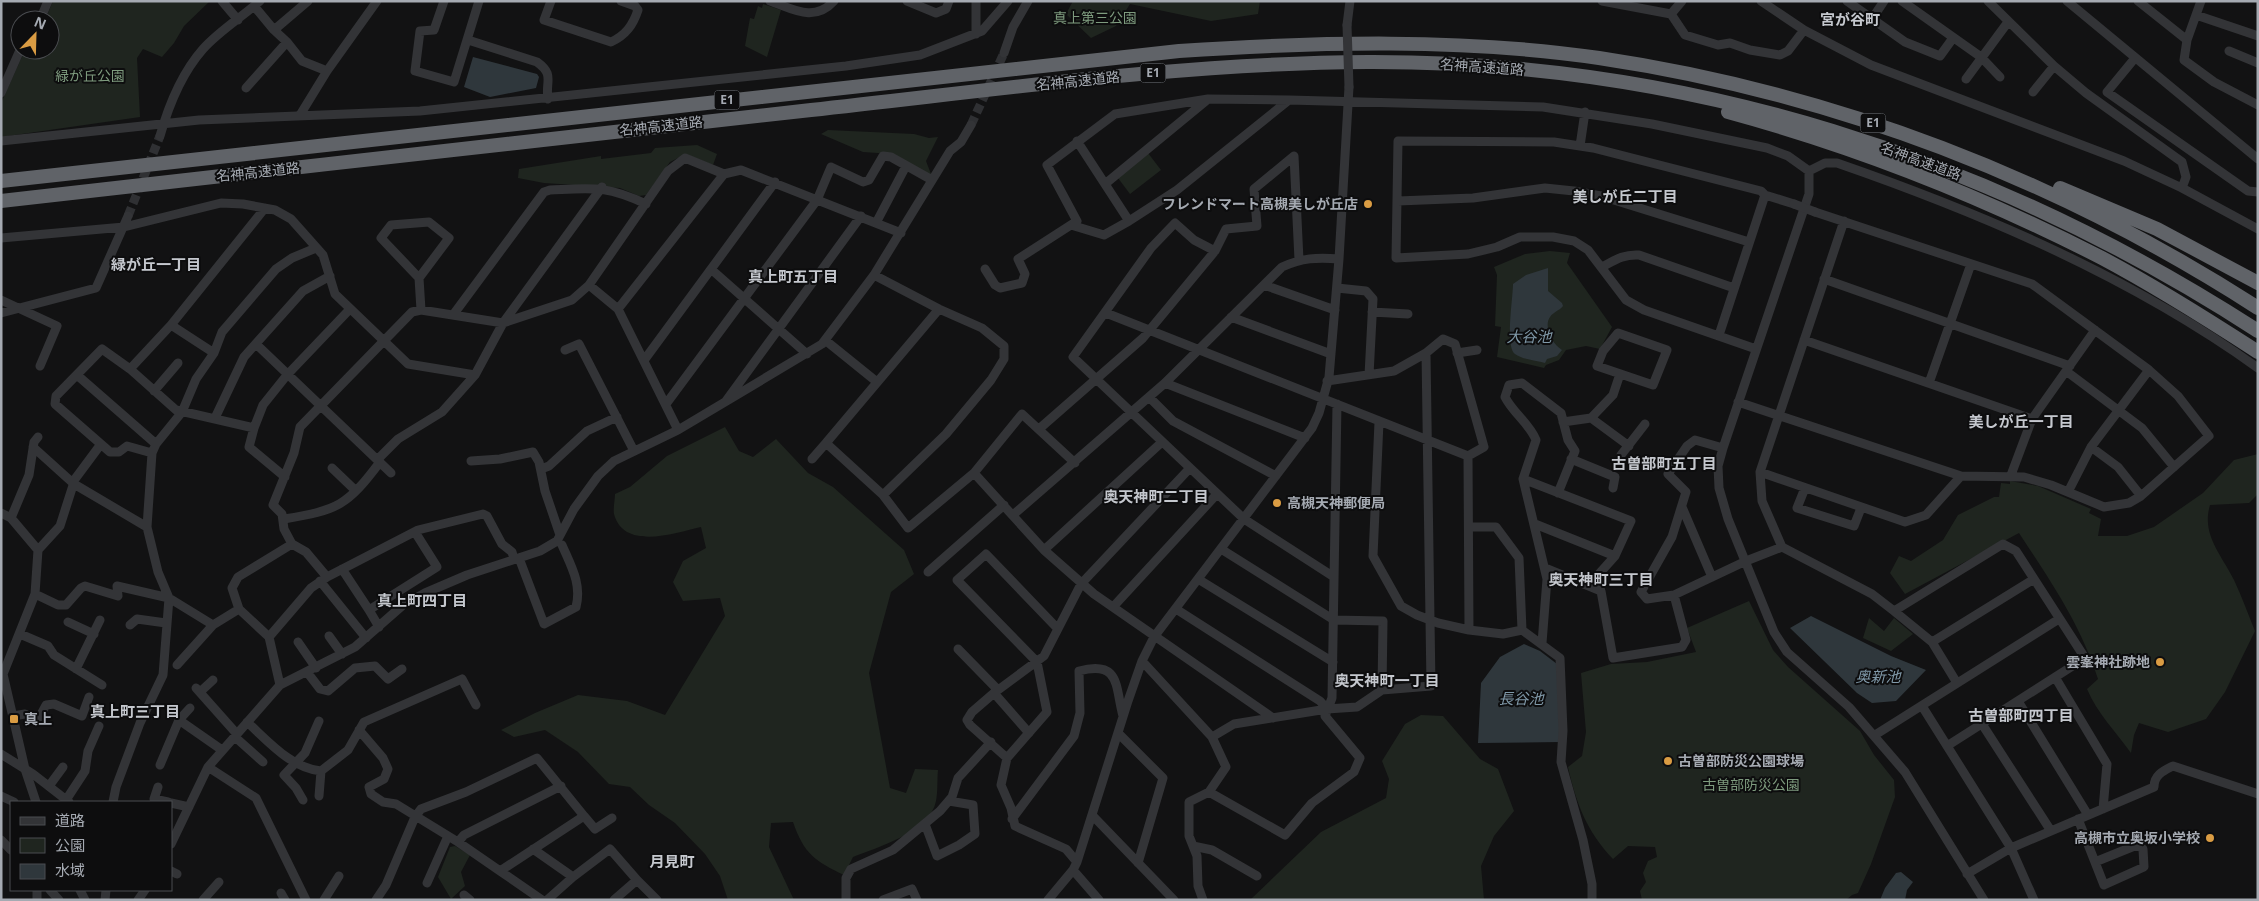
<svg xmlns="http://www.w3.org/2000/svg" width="2259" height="901" font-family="'Open Sans','Noto Sans JP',sans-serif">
	<rect width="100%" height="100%" fill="#121213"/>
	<path fill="#1f251f" d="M53,1H210L184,26L174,43L162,57L143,49L137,58L140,117L1,137V103L25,50H50V20H45Z
		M1073,1H1260L1258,14L1211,21L1130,4L1116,26L1091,38L1066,14Z
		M763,4L781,10L767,57L745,46L750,18L754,19L758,6L762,8Z
		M828,130L914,134L929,138L938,137L926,161L931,174L928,175L892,154L863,152L821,134Z
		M697,145L717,154L713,165L686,154L670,162L646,195L639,196L620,188L544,183L518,178L519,169L601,156V159L651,153L655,148Z
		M1148,153L1161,170L1130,194L1118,178Z
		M1550,251L1570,253L1567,263L1612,327L1600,349L1586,346L1566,350L1559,360L1546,365L1544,368L1497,357L1501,327L1495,326L1497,275L1494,267L1525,254Z
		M725,427L739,451L753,457L776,439L808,473L833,487L904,550L914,574L891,592L869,673L890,788L906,793L915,769L938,770C937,780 938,791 936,801C930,832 878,847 853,857L844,875C815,861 804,854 793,822L771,823L769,847L794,900H728L720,876L705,854L675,823L649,805L630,787L609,784L578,752L545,730L514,737L501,730L535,713L578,695L627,701L665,715L725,616L720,598L683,601L673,582L683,561L706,548L701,527C675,533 624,551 614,514C613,508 615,499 615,494L630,487L667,456Z
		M2258,454V494L2249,503L2210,505C2201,535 2222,555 2234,580C2242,597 2248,614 2255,631L2225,692L2206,719L2168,732L2139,723L2134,735L2131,753C2116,732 2097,713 2087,689L2098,679C2081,625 2050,580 2019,533L1905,594L1890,573L1899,556L1911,561L1943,540L1958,515L1994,497H1999L2001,483L2010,484V481L2038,486L2091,509L2089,513L2101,519L2098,536H2127L2154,527L2203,493L2234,460Z
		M1749,601L1773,650L1788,667L1860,731L1874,755L1894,780L1895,797L1871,864L1858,893L1852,895L1846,900H1642L1640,891L1646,882L1643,873L1648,861L1657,857L1655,847L1628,846L1613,859C1587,832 1576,803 1568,767L1582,756L1586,732L1581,673L1611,664L1647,662L1696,652L1687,628Z
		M1869,618L1884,631L1894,618L1913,634L1891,651L1863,638Z
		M1421,715L1443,716L1480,759L1498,769L1514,811L1494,836L1481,866L1484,900H1250L1321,832L1386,798L1389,779L1382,761L1405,724Z
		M455,846L470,855L461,872L465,886L451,899L438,877L450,847Z"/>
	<path fill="#2f373c" d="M473,57L537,74L539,77L536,88L490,97L464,87Z
		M1548,268V291L1562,303L1563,306C1559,311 1553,312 1550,317C1543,327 1553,345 1562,350L1557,356L1547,359L1545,363C1536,360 1523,360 1515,354C1505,347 1513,298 1513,284L1526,275Z
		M1811,616L1891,656L1926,670L1896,701L1872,703L1857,693L1790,628Z
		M1524,644L1540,651L1557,664L1560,742L1478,743L1481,683L1500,657Z
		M1901,872L1913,882L1907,890L1905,900H1880L1885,888L1896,873Z"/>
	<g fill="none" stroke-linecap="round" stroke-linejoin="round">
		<path stroke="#2f3033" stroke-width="9" stroke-dasharray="9 4.5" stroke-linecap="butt" d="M971,125L1004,53
			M128,216L160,136"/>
		<path stroke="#333437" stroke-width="9" d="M222,1L238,20
			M444,1L434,30L420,31L415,71L454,82L479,1
			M551,1L544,20L611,42C626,35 633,25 638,10L635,6L621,1
			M770,1C793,9 814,23 834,1
			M907,1L936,13L946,9L949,1
			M1602,1L1671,14L1685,35L1718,45L1730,43L1750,50L1780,55L1788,51L1804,30
			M1761,1L1804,30L1871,65L2124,161L2182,188L2258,229
			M1847,1L1905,42L1940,56L1953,38
			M1902,1L1981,57L2000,77
			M1988,1L2054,66L2086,93L2182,162L2186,177L2182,188
			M2067,1L2258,159
			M2138,1L2187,40
			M2201,1L2187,40L2184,60L2214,82L2258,105
			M254,6L274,30L308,1
			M1671,14L1682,1
			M2196,15L2258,36
			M1872,19L1884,1
			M40,20L48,1
			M1347,25L1350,1
			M274,30L287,42L302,61L327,71L300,115
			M976,34V1
			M468,40L537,62C555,75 545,81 548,99
			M2229,51L2258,63
			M1004,53L1013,27L1028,1
			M2135,58L2107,92L2248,191L2258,192
			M327,71L377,1
			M1966,79L2008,22
			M246,88L287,42
			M2033,92L2054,66
			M1,93L20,50
			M1289,100L1543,107L1652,124L1767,148L1788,156L1809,171V194L1723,448L1718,466L1719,488L1728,519L1774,632L1787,652L1849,707L1905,772L1984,900
			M160,136C169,104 181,74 203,49C219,31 242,17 260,1
			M1,141L199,120L420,111L846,66L920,55L982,31L1008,1
			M1580,146L1585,112
			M1809,171L1825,163H1837C1984,214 2131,277 2258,368
			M1105,184L1207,100
			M1398,201L1473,198L1545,188L1574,191L1601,196L1749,242
			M876,223L906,166
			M1071,225L1104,235L1129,221
			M1,238L124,227L221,203L243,204L275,210L291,219L323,255L335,294L408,364L475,375
			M1215,251L1194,240L1175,223L1151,248L1073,357L1244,519L1334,577
			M1602,267C1615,260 1624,254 1639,255L1734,288
			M985,269L995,285L1000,288L1022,283L1025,274L1018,259L1077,221L1047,165L1115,114L1208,99L1289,100L1177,190L1129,221L1077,141
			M712,270L807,354
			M874,275L939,309L982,328L1004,346V359L991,380L946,434L883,495
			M419,278L381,238L391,225L429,222L449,238L419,278L421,310
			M1824,279L2070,366
			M589,285L618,309L678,430
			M1264,285L1335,310
			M1337,288L1366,291L1373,299L1369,375
			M1,300L57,326L40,366
			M618,309L724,174
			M939,309L826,443L883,495L908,528L974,473L1022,414L1075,463
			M1372,312L1408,314
			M1,313L96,288L128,216
			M1106,313L1468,456
			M453,315L544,192L550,190C592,188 606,185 646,204
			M1231,317L1331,354
			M171,325L214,353
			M1618,333L1667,350L1653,385L1597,366L1603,351Z
			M1719,335L1765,195
			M825,340L877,382
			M1804,340L2032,419
			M256,344L391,473
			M1756,349L1644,310L1626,300L1588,250L1574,241L1553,237H1520L1497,247L1468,254L1396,258L1398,141L1554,142L1593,148L1761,191L1765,195L1794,204
			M565,350L579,344L634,451
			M1457,353L1477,350
			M645,359L775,182
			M130,369L171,325L265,208
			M2066,371L2142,428L2174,467
			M77,375L156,444
			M1327,381L1394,371L1426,353L1443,339L1455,344L1484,447L1468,456
			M1165,383L1305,438
			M1929,383L1971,264
			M154,391L178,363
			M1149,397L1173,421L1276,476
			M726,401L861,216
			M1738,402L1961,476L2024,477L2051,485L2104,507L2129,503L2141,496L2209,436L2178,396L2149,370L2032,284L1815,212
			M666,404L817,200L831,167L863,182L869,180L883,156L891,157L932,180
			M215,418L244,357L303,291L330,276
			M1591,418L1629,446
			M1379,422L1373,556L1401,606L1417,615L1438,623L1469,630L1503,634L1522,630L1560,658L1563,731L1561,762L1583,840L1592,884V900
			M1563,422L1591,418L1613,395L1620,374
			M254,428L249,447L285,477
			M1039,429L1143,338L1215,251L1226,229L1257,226L1254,189L1294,156L1299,260
			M33,447L74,484L147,527
			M2091,447L2118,467L2141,496
			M1723,448L1695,440L1687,446L1668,474L1686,492L1672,537L1641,592L1647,599L1674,595L1746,561L1782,547L1762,501L1760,472L1844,221
			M152,453L127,446L119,452H110L55,404L56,396L102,349L130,369L176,410L254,428L263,405L287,375L350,309
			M1621,455L1645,424
			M1468,456L1469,630
			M378,459L398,439L442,412L475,375L503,323L602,187
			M812,459L826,443
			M1571,459L1615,477L1613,488
			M471,461L500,459L533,452L539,462L545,491L560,535
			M332,468L356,491
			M541,469L549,466L587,431L617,417
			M1760,472L1905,522L1926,515L1961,476
			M974,473L1044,550L1094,594L1273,718
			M2011,475L2032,419L2095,330
			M1523,479L1631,521L1615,556L1589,585
			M1805,488L1797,508L1854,526L1861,508
			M2068,492L2091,447L2149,370
			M1682,507L1712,577
			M1,513L11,518L38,550L35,594L1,679
			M1013,515L1165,383L1282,267C1302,258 1317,257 1339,259
			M11,518L29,475L34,442L38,437
			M284,519C338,510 347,506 380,462
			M1535,524L1615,556
			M1469,527H1496L1519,558L1522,630
			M1782,547L1872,594L1894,611L1932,642L1957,683
			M1221,549L1334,620L1383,621L1382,690
			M38,550L60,526L75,479L101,444
			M1044,550L1162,442
			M519,558L544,624L576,607C582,584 571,566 562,545
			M1545,568L1601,591L1613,658L1682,647L1686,640L1674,595
			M342,569L369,610L437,567L415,532
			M928,572L1004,505
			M327,577L306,552L292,544L284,529L282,514L273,505L294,453L300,427L412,312L421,310L503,323L572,300L589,285L668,171L685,158L724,174L741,170L901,233
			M1198,579L1333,662
			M320,581L366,638
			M35,594L58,605H66L81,588L85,586L118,596L117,586L169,598L213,625
			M1113,607L1217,494
			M1176,609L1320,701L1327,709
			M369,610L379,627
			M1894,611L2003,544L2016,551L2085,658L1947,746
			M68,622L94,634
			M130,625L137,619L166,623
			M20,634L48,646L54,655L102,685
			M329,636L342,654
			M269,637L239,609L232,588L238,577L292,544
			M298,642L316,668
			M1932,642L2034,579
			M1542,643L1547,579L1523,479L1536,440C1529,423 1513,413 1505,397L1509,385L1522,383L1561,413L1568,440L1575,451L1558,493
			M958,649L998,690
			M1142,661L1212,737L1226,767L1209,792L1189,802V836L1197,856L1198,886L1203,900
			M177,665L213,625L239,609
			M76,669L100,620
			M307,672L320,689L328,691L355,668L375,666L388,679L402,669
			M3,674L25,769L36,802
			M2055,677L2107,764L2103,809
			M280,685L269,637L311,588L327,577L418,530L483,514L487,516L502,544L512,552L514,559
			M196,688L236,733
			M200,692L213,680
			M994,693L1029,733
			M2018,701L2088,815
			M1922,706L2011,848L2034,900
			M13,716L25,714L38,720L46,705L54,704L82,716L89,697
			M179,720L222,750
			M247,722C269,742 291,768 321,771L348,750L364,722L462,679L476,705
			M1982,724L2051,831
			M359,730L383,758L388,769L384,779L369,787L371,794L383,802L396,804L458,842L464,835L561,786
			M1118,733L1163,778L1138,863
			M1875,735L2059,619
			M235,737L263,762
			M1212,737L1234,724L1327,709L1357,707L1382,690L1431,686L1426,353
			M1,754L33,774L69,802
			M1007,758L1047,712L1037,662L957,580L986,554L1058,629
			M160,765L179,720L190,708
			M208,767L256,798L306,900
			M49,786L63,767
			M158,787L154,799L168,802
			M1209,792L1285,835L1312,803L1354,772L1360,758L1325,716L1332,698L1337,404
			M1,796L14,802
			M319,796L321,771
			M66,800L85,771L88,751L99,726
			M303,800L296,788L284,775L305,753L319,721
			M113,802L116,787L140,723L163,675L169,598L158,572L147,527L152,453L156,444L182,412L196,379L214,353L222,332L276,269L292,258L316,248
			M171,803L189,807
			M1092,815L1174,900
			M584,816L595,829L612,818
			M1012,819L1074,736L1080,713L1079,671C1121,660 1115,687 1123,716
			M2078,819L2104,885L2144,867L2143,849L2137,845L2095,862
			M925,824L937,856L959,845L975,834L973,805L949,801
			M1,840L11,850
			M171,844L208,767L280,685L355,647L403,605L425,593L467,575L540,551L557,541L574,509L598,476L614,461L678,430L822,344L874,275L950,151L961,142L971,125
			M1193,846L1212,850L1257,876
			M533,849L573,877L610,849L637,880L614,900
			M1077,862L1066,849L1015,826L1011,808L1001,785L1007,758L970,725L967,720L972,712L994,693L1044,656L1081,584L1190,468
			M1073,870L1099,900
			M171,871L177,874
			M500,871L542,900
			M1967,874L2011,848L2154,787C2154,775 2163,771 2173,766L2258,794
			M637,880L657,900
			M427,883L448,836
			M50,890L59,900
			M80,890L85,900
			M281,893L285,900
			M464,895L470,900
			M37,900V890
			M105,900L106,890
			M138,900L145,890
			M203,900L219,882
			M324,900L339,876
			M376,900L386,885L415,817L421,809L466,792L537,758L584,816L500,871L458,842
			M547,900L573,877
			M846,900V878L851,869L893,850L940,811L952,797L958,778L991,742
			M883,900L912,889L917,900
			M1048,900L1073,870L1077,862L1128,701L1142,661L1154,637L1312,428L1319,413L1329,377L1339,259L1349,87"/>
		<path stroke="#606368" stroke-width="14" d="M1728,112C1857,147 1983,197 2102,258C2155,286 2207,319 2258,352
			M1,181L1179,51C1317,42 1462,38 1599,58C1834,93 2058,179 2258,308
			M2060,188L2157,229L2258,283
			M1,201C271,171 541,139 811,110C996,90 1181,63 1368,62C1689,61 1989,157 2258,331"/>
		<path stroke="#333437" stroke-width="9" d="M1347,25L1349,87
			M1794,204L1815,212"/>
	</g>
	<g fill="#da9c43" stroke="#0d0d0e" stroke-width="2">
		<circle cx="1368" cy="204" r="5"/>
		<circle cx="1277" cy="503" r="5"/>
		<circle cx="2160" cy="662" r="5"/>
		<rect x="9" y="714" width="10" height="10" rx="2.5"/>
		<circle cx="1668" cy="761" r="5"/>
		<circle cx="2210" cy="838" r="5"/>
	</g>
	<g text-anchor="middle" stroke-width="4" stroke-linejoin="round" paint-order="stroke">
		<g fill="#0d0d0e" stroke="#777b81" stroke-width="1">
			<rect x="1140.5" y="63.5" width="25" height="19" rx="4"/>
			<rect x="714.5" y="90.5" width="25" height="19" rx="4"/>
			<rect x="1860.5" y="113.5" width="25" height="19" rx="4"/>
		</g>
		<g font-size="12" font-weight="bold" fill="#a5aab2">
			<text x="1153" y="77">E1</text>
			<text x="727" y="104">E1</text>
			<text x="1873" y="127">E1</text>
		</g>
		<g font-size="14" fill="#7e9b7e" stroke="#0d0d0e">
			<text x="1095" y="23">真上第三公園</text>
			<text x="90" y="81">緑が丘公園</text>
			<text x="1751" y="790">古曽部防災公園</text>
		</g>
		<g font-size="14" fill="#a5aab2" stroke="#0d0d0e">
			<text transform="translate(1482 67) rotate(4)" y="5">名神高速道路</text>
			<text transform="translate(1078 81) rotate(-6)" y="5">名神高速道路</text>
			<text transform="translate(661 126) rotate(-6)" y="5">名神高速道路</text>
			<text transform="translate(1921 161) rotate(20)" y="5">名神高速道路</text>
			<text transform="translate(258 172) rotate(-6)" y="5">名神高速道路</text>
		</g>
		<g font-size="14" font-weight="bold" fill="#a5aab2" stroke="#0d0d0e" text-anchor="end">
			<text x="1358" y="209">フレンドマート高槻美しが丘店</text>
			<text x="1287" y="508" text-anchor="start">高槻天神郵便局</text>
			<text x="2150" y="667">雲峯神社跡地</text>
			<text x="24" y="724" text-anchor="start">真上</text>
			<text x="1678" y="766" text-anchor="start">古曽部防災公園球場</text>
			<text x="2200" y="843">高槻市立奥坂小学校</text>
		</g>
		<g font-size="15" font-weight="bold" fill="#c5c8ce" stroke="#0d0d0e">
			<text x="1850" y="25">宮が谷町</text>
			<text x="1625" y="202">美しが丘二丁目</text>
			<text x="156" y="270">緑が丘一丁目</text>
			<text x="793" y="282">真上町五丁目</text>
			<text x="2021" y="427">美しが丘一丁目</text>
			<text x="1664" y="469">古曽部町五丁目</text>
			<text x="1156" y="502">奥天神町二丁目</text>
			<text x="1601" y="585">奥天神町三丁目</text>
			<text x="422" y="606">真上町四丁目</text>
			<text x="1387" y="686">奥天神町一丁目</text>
			<text x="135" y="717">真上町三丁目</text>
			<text x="2021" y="721">古曽部町四丁目</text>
			<text x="672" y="867">月見町</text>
		</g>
		<g font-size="15" font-style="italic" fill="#8099a9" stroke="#0d0d0e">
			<text x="1529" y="342">大谷池</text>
			<text x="1878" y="682">奥新池</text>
			<text x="1521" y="704">長谷池</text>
		</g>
	</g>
	<rect width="2259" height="901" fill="none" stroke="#a5aab2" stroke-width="5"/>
	<rect x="10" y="801" width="162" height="90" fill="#0d0d0e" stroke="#4a4c50"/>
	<rect x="20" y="817" width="25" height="8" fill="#333437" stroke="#4a4c50"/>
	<text x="55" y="826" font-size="15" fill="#a5aab2">道路</text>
	<rect x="20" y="838" width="25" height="15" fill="#1f251f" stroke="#4a4c50"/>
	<text x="55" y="851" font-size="15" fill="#a5aab2">公園</text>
	<rect x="20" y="864" width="25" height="15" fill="#2f373c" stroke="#4a4c50"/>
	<text x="55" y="876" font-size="15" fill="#a5aab2">水域</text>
	<g transform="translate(35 35) rotate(23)"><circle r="24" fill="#0d0d0e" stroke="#4a4c50"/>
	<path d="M0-4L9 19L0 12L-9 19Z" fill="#da9c43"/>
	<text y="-8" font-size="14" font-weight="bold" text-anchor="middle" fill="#a5aab2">N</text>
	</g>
</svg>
